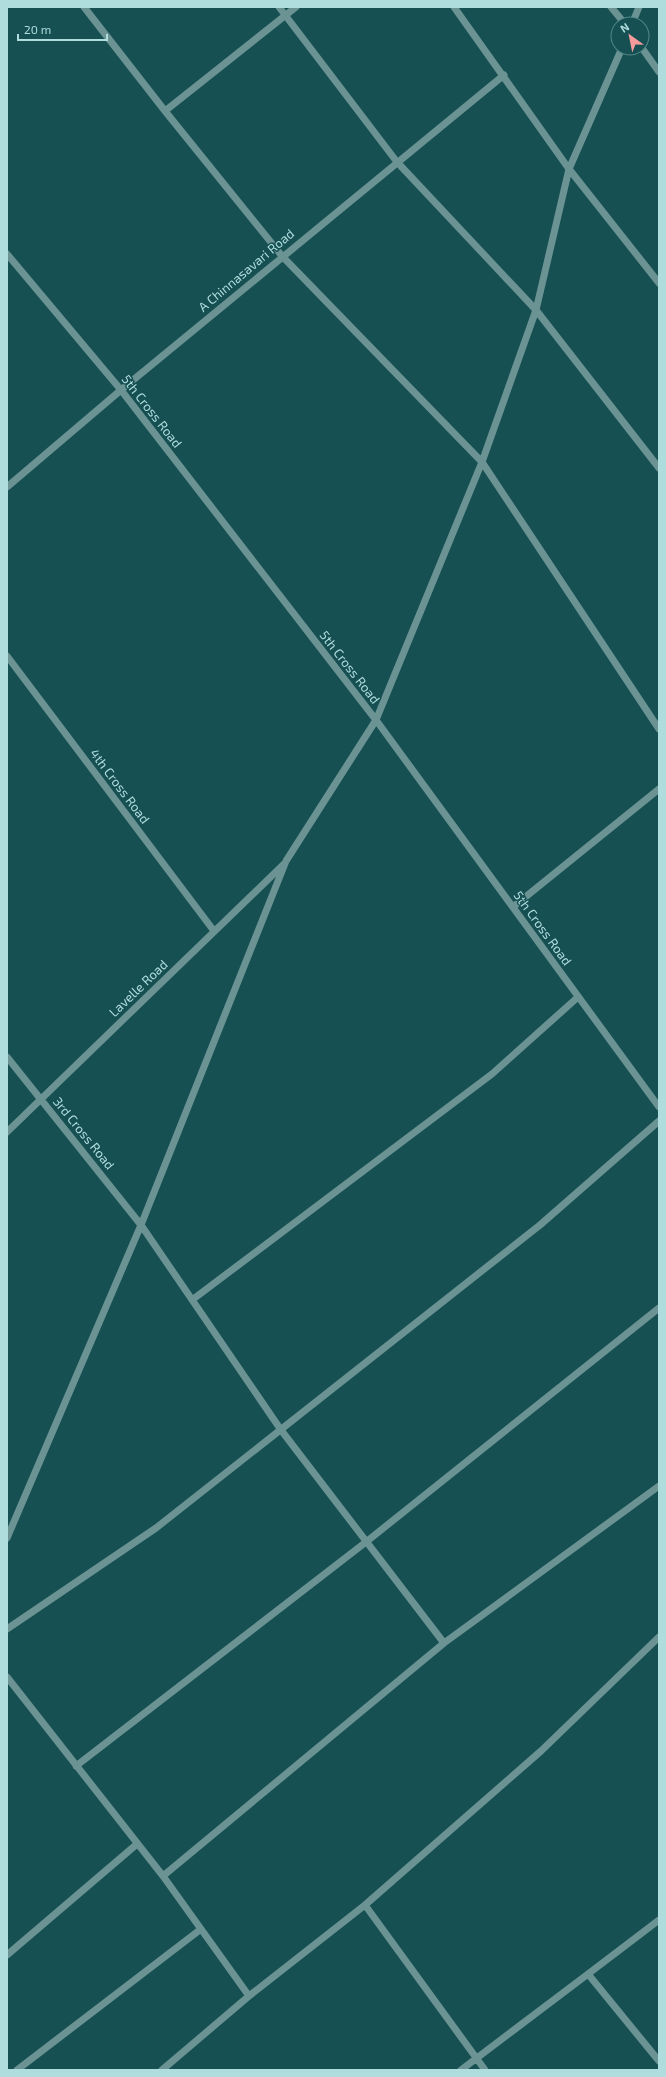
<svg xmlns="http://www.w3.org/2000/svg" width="666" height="2077" font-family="'Exo 2',sans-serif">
	<rect width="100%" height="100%" fill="#175052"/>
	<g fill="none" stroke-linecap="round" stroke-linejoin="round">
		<path stroke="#6c9394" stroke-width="7" d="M84,7L165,111L282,256L482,462L659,729
			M279,7L397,162L536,310L659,468
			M454,7L569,169L659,283
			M611,7L625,24
			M632,24L639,7
			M642,48L659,72
			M165,111L296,7
			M7,254L121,390L376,720L659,1107
			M7,487L121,390L504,75
			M7,656L214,931
			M513,907L659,789
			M7,1057L141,1225L281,1430L444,1643L659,1486
			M7,1132L284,864
			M192,1300L492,1074L578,997
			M7,1538L141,1225L286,861L376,720L482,462L536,310L569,169L622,48
			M7,1629L156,1528L540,1225L659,1121
			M7,1677L163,1876L249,1996
			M76,1766L366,1542L659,1308
			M163,1876L444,1643
			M365,1905L485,2070
			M7,1955L137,1844
			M588,1974L659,1920
			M17,2070L201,1929
			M162,2070L249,1996L365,1905L541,1751L659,1637
			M461,2070L588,1974L659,2061"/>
	</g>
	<g text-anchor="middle" stroke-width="3" stroke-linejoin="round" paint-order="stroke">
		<g font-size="13" fill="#afddde" stroke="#175052">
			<text transform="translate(246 270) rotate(-40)" y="5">A Chinnasavari Road</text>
			<text transform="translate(152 411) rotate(52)" y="5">5th Cross Road</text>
			<text transform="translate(350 667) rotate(52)" y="5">5th Cross Road</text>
			<text transform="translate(120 786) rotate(53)" y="5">4th Cross Road</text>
			<text transform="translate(543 928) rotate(54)" y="5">5th Cross Road</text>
			<text transform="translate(138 988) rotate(-44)" y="5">Lavelle Road</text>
			<text transform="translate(84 1133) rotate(51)" y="5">3rd Cross Road</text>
		</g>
	</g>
	<rect width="666" height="2077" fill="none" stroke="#afddde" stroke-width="16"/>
	<g transform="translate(630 36) rotate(327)"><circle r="19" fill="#175052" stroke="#54888a"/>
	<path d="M0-3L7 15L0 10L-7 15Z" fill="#f59b9c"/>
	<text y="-6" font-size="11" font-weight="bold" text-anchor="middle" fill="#afddde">N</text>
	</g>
	<path d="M18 34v6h89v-6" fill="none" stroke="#afddde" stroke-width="2"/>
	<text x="24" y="34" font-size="12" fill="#afddde" stroke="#175052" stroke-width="3" paint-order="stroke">20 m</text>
</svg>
